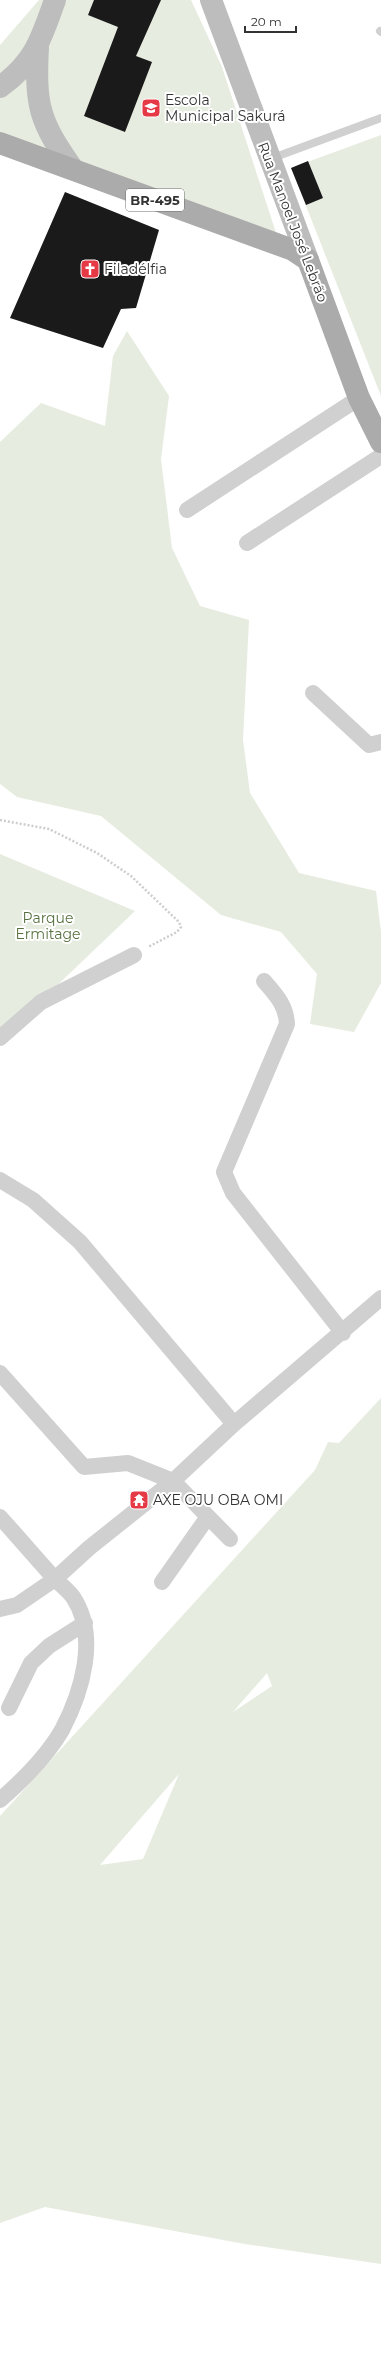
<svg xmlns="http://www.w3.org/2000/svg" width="381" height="2372" font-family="Montserrat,sans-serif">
	<rect width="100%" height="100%" fill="#fff"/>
	<path fill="#e6ecdf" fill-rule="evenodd" d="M39,0H191L222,67L280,245L0,153V45Z
		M381,135V396L291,168Z
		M127,331L169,396L161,459L172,548L200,606L249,620L243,740L250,793L299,873L376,891L381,932V983L354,1032L310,1024L317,974L281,932L221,915L101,816L17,797L0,784V442L41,403L105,426L113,356Z
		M0,854L135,911L0,1040Z
		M381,1398V2264L245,2244L45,2207L0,2223V1816L315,1470L328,1442L339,1443ZM267,1673L272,1686L233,1712ZM179,1774L143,1859L100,1865Z"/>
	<path fill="#1a1a1a" d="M94,0H161L136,56L152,62L125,132L84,116L118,27L88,15Z
		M308,161L323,198L306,205L291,168Z
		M65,192L159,230L136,308L121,309L103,348L10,318Z"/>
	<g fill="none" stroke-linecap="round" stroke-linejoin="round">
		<path stroke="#cdcdcd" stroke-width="2.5" stroke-dasharray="2 2" stroke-linecap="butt" d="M0,820L49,829L97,853L131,876L179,922L181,927L177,932L148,947"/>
		<path stroke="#d0d0d0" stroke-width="8" d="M380,31L381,32
			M270,159L381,118"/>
		<path stroke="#d0d0d0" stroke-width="16" d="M187,510L359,398
			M247,543L381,456
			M313,693L369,745L381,742
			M264,981C276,995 286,1005 287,1024L224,1172L233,1193L343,1333
			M0,1038L41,1002L134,955
			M0,1180L33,1200L80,1242L234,1424
			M0,1373L84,1467L128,1463L173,1481L230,1539
			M0,1517C18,1537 36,1558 54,1578C61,1585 68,1590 73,1597C99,1636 82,1692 62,1730C47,1756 23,1780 0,1800
			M162,1582L207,1518
			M0,1609L17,1605L55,1579L89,1548L173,1481L234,1424L381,1298
			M9,1708L31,1663L49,1646L85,1623"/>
		<path stroke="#bdbdbd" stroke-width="22" d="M211,0L308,260
			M38,47C35,106 39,121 73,169
			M0,87C35,62 41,39 55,0"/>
		<path stroke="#ababab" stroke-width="22" d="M0,143L293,250L308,260L359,398L381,442"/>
	</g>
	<defs>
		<g id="school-square" transform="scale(1)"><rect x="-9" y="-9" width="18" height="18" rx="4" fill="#e63946" stroke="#fff"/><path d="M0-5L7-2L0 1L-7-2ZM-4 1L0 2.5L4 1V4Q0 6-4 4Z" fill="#fff"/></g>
		<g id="church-square" transform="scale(1)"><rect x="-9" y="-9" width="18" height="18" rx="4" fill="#e63946" stroke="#fff"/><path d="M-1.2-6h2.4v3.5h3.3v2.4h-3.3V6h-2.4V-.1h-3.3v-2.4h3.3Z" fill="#fff"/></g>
		<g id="temple-square" transform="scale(1)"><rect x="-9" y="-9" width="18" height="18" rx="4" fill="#e63946" stroke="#fff"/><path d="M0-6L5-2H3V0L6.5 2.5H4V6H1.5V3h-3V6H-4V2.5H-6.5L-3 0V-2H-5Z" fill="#fff"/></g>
	</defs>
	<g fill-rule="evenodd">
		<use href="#school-square" x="151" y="108"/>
		<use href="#church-square" x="90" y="269"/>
		<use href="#temple-square" x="139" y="1500"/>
	</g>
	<g text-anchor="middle" stroke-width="4" stroke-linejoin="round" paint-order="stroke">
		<rect fill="#fff" stroke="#707070" stroke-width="1" x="126" y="189" width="58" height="22" rx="3"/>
		<g font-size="13" font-weight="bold" fill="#333">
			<text x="155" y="205">BR-495</text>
		</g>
		<g font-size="14" fill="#333" stroke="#fff" text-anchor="start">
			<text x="165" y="105">Escola<tspan x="165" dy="16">Municipal Sakurá</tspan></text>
			<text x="104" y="274">Filadélfia</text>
			<text x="153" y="1505">AXE OJU OBA OMI</text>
		</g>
		<g font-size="14" fill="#333" stroke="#fff">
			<text transform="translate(293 222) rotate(69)" y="5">Rua Manoel José Lebrão</text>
		</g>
		<g font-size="14" fill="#56703f" stroke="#fff">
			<text x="48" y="923">Parque<tspan x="48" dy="16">Ermitage</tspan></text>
		</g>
	</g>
	<path d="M245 26v6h51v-6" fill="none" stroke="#333333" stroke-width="2"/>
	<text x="251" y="26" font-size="12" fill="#333333" stroke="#ffffff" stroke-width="3" paint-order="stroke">20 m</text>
</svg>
